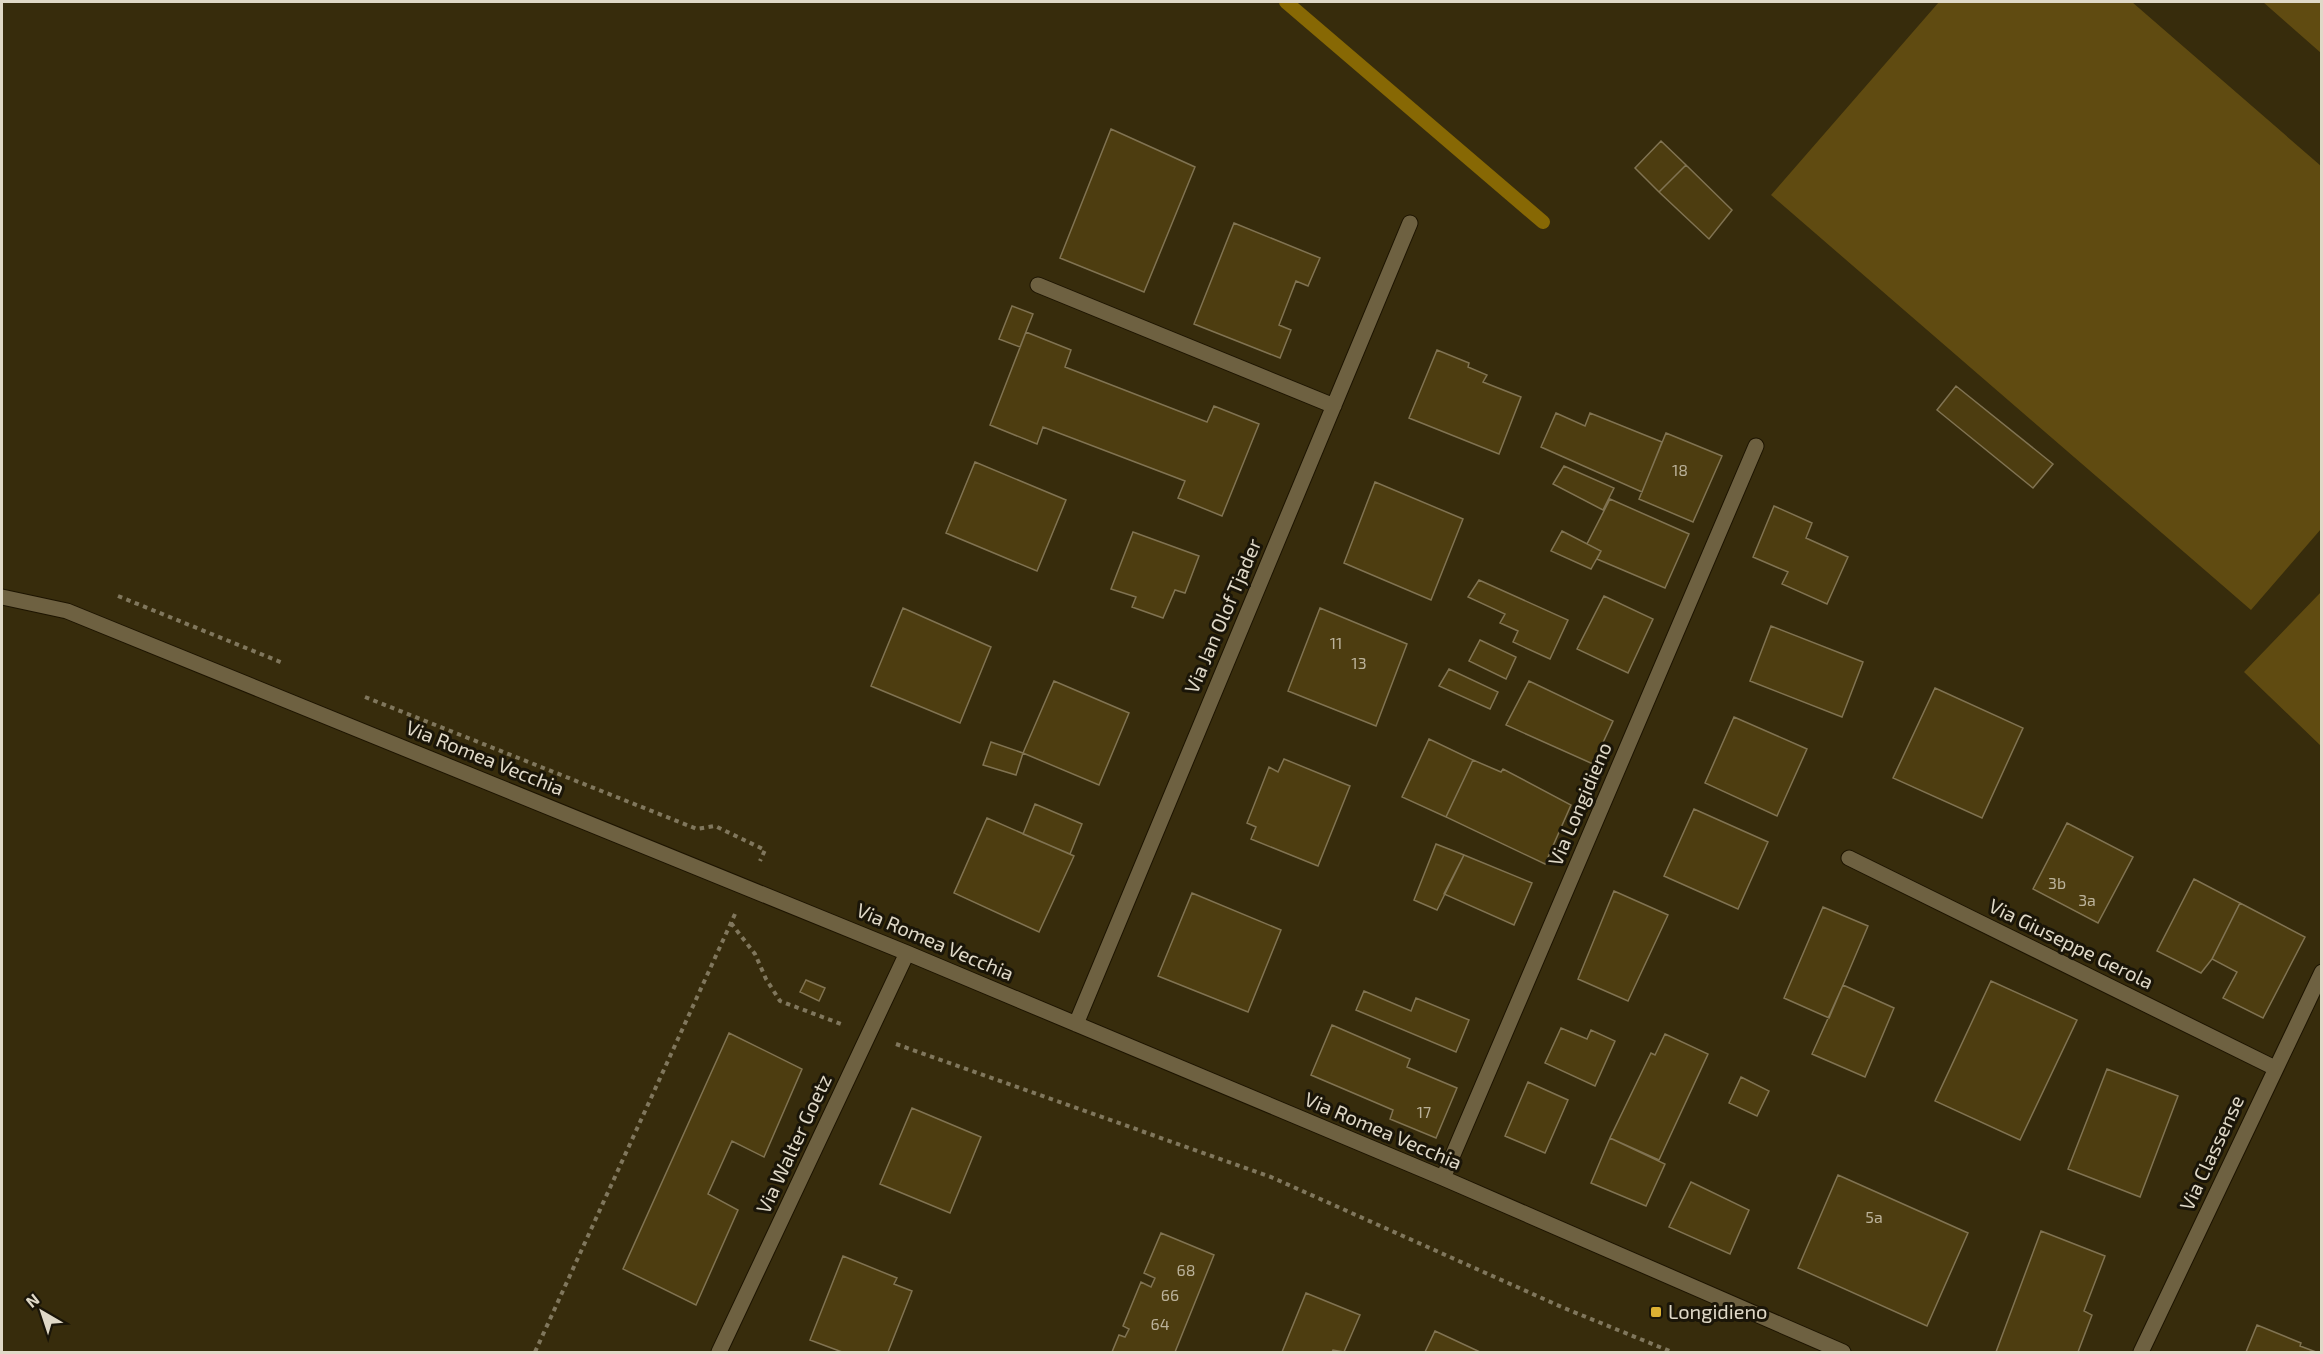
<svg xmlns="http://www.w3.org/2000/svg" width="2323" height="1354" font-family="'Exo 2',sans-serif">
	<rect width="100%" height="100%" fill="#372c0c"/>
	<path fill="#604b11" d="M1939,2H2132L2321,166V529L2251,610L1771,195Z
		M2263,2H2321V54V53Z
		M2321,592V746L2244,672Z"/>
	<g fill="none" stroke-linecap="round" stroke-linejoin="round">
		<path stroke="#876804" stroke-width="14" d="M1286,2L1543,222"/>
	</g>
	<path fill="#4d3d10" stroke="#807352" stroke-width="1.5" d="M1111,129L1195,167L1144,292L1060,258Z
		M1661,141L1686,165L1659,192L1635,168Z
		M1686,165L1732,210L1709,239L1659,192Z
		M1234,223L1320,258L1308,286L1296,281L1279,325L1291,330L1280,358L1194,324Z
		M1012,306L1033,314L1020,347L999,339Z
		M1026,332L1071,350L1065,367L1207,422L1214,406L1259,424L1222,516L1178,498L1185,481L1043,427L1037,444L990,425Z
		M1437,350L1469,363L1468,367L1487,375L1483,382L1521,397L1499,454L1409,418Z
		M1956,386L2053,464L2033,488L1937,410Z
		M1556,413L1585,426L1590,413L1662,442L1642,492L1541,447Z
		M1666,433L1722,456L1693,522L1639,499Z
		M975,462L1066,500L1037,571L946,533Z
		M1564,466L1614,488L1603,510L1553,484Z
		M1375,482L1463,519L1431,600L1344,563Z
		M1610,499L1689,534L1665,588L1597,559L1601,551L1587,544Z
		M1774,506L1812,523L1806,538L1848,557L1827,604L1782,584L1788,572L1753,557Z
		M1562,531L1601,551L1591,569L1551,551Z
		M1133,532L1199,556L1185,593L1175,590L1163,618L1132,607L1136,597L1111,589Z
		M1479,580L1568,620L1550,659L1513,642L1518,631L1500,623L1505,614L1468,597Z
		M1604,596L1653,619L1628,673L1577,649Z
		M903,608L991,647L960,723L871,686Z
		M1320,608L1407,644L1376,726L1288,691Z
		M1771,626L1863,662L1842,717L1750,681Z
		M1480,640L1516,657L1506,679L1469,661Z
		M1449,669L1498,692L1490,709L1439,686Z
		M1054,681L1129,713L1099,785L1023,753Z
		M1529,681L1613,721L1593,764L1506,725Z
		M1935,688L2023,728L1982,818L1893,778Z
		M1734,717L1807,749L1777,816L1705,783Z
		M1429,739L1473,760L1446,817L1402,797Z
		M991,742L1023,753L1016,775L983,765Z
		M1284,759L1350,786L1318,866L1251,839L1256,827L1247,823L1269,767L1278,772Z
		M1473,760L1501,772L1503,769L1571,805L1545,864L1446,817Z
		M1035,804L1082,824L1070,854L1023,834Z
		M1694,809L1768,842L1738,909L1664,876Z
		M987,818L1074,856L1039,932L954,893Z
		M2067,823L2133,857L2098,923L2033,889Z
		M1436,844L1464,855L1437,910L1414,900Z
		M1464,855L1532,883L1514,925L1444,894Z
		M2194,879L2240,903L2212,959L2201,973L2157,951Z
		M1614,891L1668,915L1628,1001L1578,979Z
		M1192,893L1281,930L1248,1012L1158,976Z
		M2240,903L2305,937L2263,1018L2223,998L2237,972L2212,959Z
		M1823,907L1868,926L1829,1018L1784,998Z
		M806,980L825,988L819,1001L800,992Z
		M1991,981L2077,1020L2020,1140L1935,1101Z
		M1843,985L1894,1008L1865,1077L1812,1054Z
		M1364,991L1411,1011L1416,998L1469,1020L1456,1052L1356,1010Z
		M1332,1025L1410,1059L1407,1067L1457,1088L1436,1138L1390,1119L1393,1110L1311,1075Z
		M1561,1028L1587,1039L1591,1030L1615,1041L1595,1086L1545,1063Z
		M729,1033L802,1069L764,1157L732,1141L708,1194L738,1210L696,1305L623,1269Z
		M1665,1034L1708,1054L1659,1160L1610,1138L1651,1053L1655,1055Z
		M2107,1069L2178,1096L2140,1197L2068,1169Z
		M1741,1077L1769,1091L1757,1116L1729,1103Z
		M1528,1082L1568,1100L1545,1153L1505,1136Z
		M912,1108L981,1137L950,1213L880,1184Z
		M1610,1138L1665,1164L1646,1206L1591,1183Z
		M1838,1175L1968,1233L1927,1326L1798,1268Z
		M1691,1182L1749,1210L1730,1254L1669,1227Z
		M2041,1231L2105,1256L2084,1311L2092,1315L2078,1352H1996Z
		M1161,1233L1214,1255L1175,1352H1112L1119,1335L1125,1337L1129,1329L1123,1326L1141,1282L1151,1287L1155,1278L1144,1273Z
		M843,1256L897,1278L894,1284L912,1291L888,1352H842L810,1340Z
		M1306,1293L1360,1315L1344,1352L1333,1350L1332,1352H1282Z
		M2257,1325L2301,1343L2300,1346L2316,1352H2246Z
		M1435,1331L1480,1352H1425Z"/>
	<g fill="none" stroke-linecap="round" stroke-linejoin="round">
		<g stroke="#1d1400" stroke-width="17">
			<path id="minor" d="M1038,285L1334,406
				M2,597L67,611L907,953L1443,1178L1843,1352
				M1849,858L2275,1068
				M1076,1024L1410,223
				M1443,1178L1756,446
				M719,1352L907,953
				M2141,1352L2322,972"/>
		</g>
		<path stroke="#80775d" stroke-width="4" stroke-dasharray="4.5 4.5" stroke-linecap="butt" d="M118,596L283,663
			M365,697L697,829L715,826L765,850L760,861
			M731,923L755,954L766,979L780,1001L841,1024
			M896,1044L1271,1177L1564,1308L1672,1352
			M535,1352L735,914"/>
		<use href="#minor" stroke="#6e6141" stroke-width="15"/>
	</g>
	<rect fill="#ddb133" stroke="#1a1508" stroke-width="2" x="1650" y="1306" width="12" height="12" rx="3"/>
	<g text-anchor="middle" stroke-width="6" stroke-linejoin="round" paint-order="stroke">
		<g font-size="16" fill="#bbb29a">
			<text x="1680" y="476">18</text>
			<text x="1336" y="649">11</text>
			<text x="1359" y="669">13</text>
			<text x="2057" y="889">3b</text>
			<text x="2087" y="906">3a</text>
			<text x="1424" y="1118">17</text>
			<text x="1874" y="1223">5a</text>
			<text x="1186" y="1276">68</text>
			<text x="1170" y="1301">66</text>
			<text x="1160" y="1330">64</text>
		</g>
		<g font-size="20" fill="#e0d9c8" stroke="#1a1508">
			<text transform="translate(1223 616) rotate(-67)" y="7">Via Jan Olof Tjader</text>
			<text transform="translate(485 758) rotate(22)" y="7">Via Romea Vecchia</text>
			<text transform="translate(1580 804) rotate(-67)" y="7">Via Longidieno</text>
			<text transform="translate(935 942) rotate(23)" y="7">Via Romea Vecchia</text>
			<text transform="translate(2071 944) rotate(26)" y="7">Via Giuseppe Gerola</text>
			<text transform="translate(1383 1131) rotate(23)" y="7">Via Romea Vecchia</text>
			<text transform="translate(794 1144) rotate(-65)" y="7">Via Walter Goetz</text>
			<text transform="translate(2212 1153) rotate(-65)" y="7">Via Classense</text>
		</g>
		<g font-size="20" fill="#e0d9c8" stroke="#1a1508" text-anchor="start">
			<text x="1668" y="1319">Longidieno</text>
		</g>
	</g>
	<rect width="2323" height="1354" fill="none" stroke="#e0d9c8" stroke-width="6"/>
	<g transform="translate(42 1312) rotate(321)" stroke="#1a1508" stroke-width="4.5" paint-order="stroke">
	<path d="M0-4.5L10 22L0 15L-10 22Z" fill="#e0d9c8"/>
	<text y="-9" font-size="16" font-weight="bold" text-anchor="middle" fill="#e0d9c8">N</text>
	</g>
</svg>
